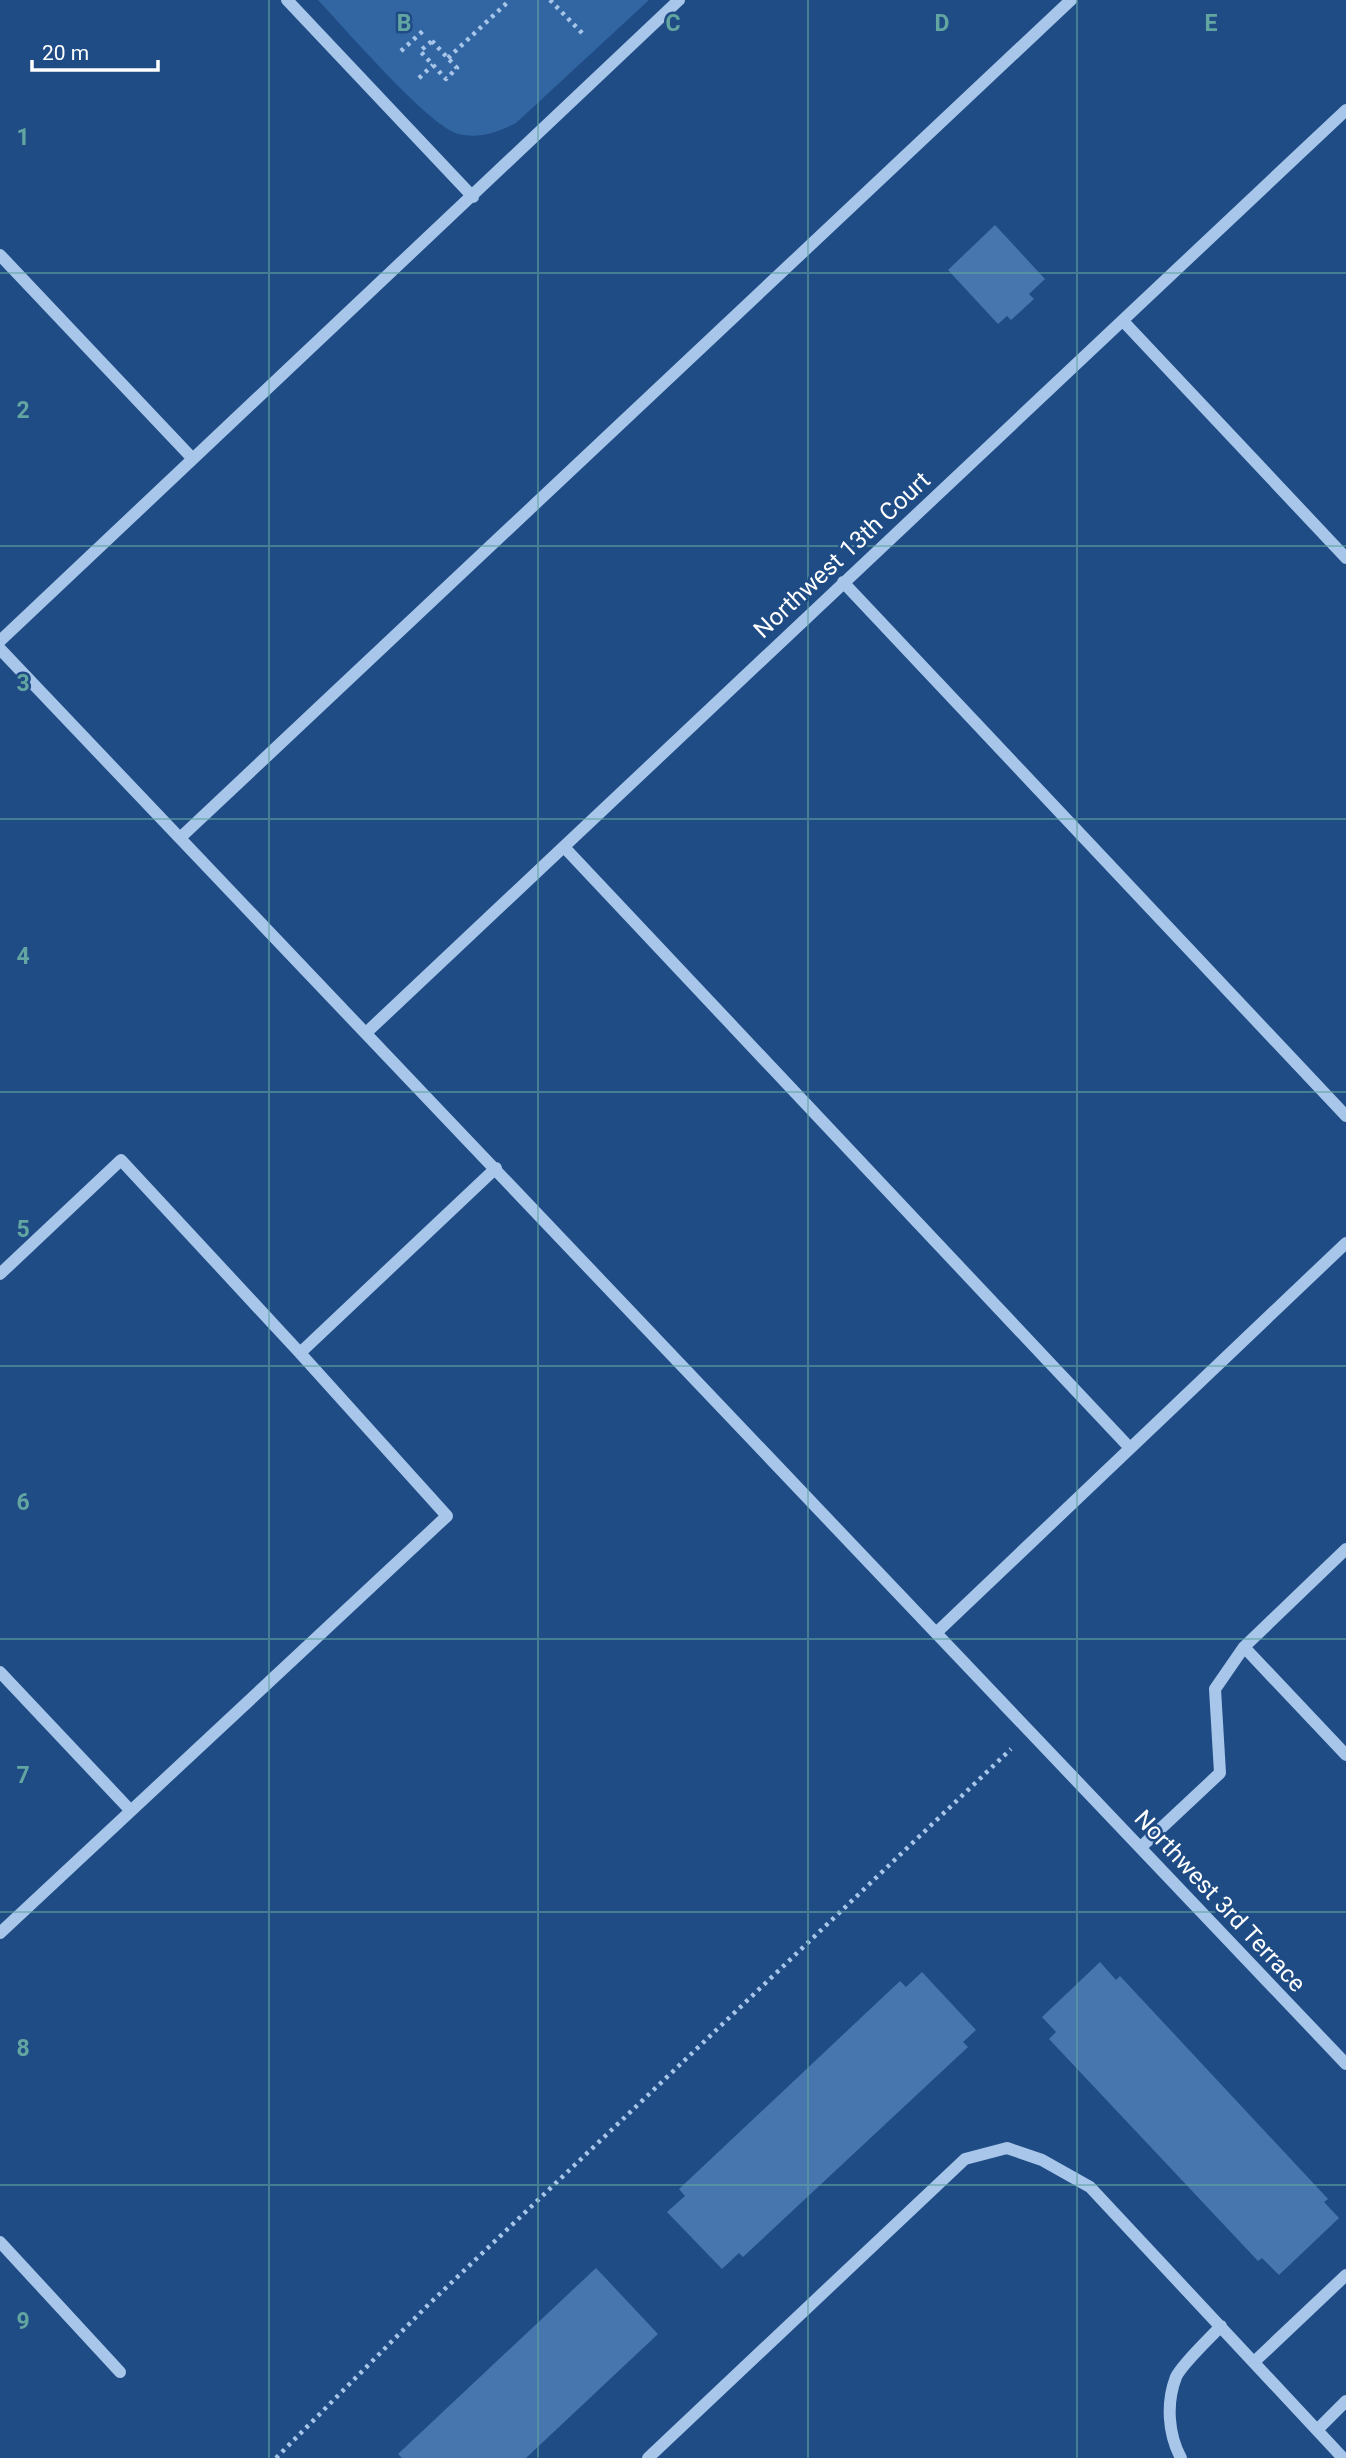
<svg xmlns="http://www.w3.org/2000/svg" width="1346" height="2458" font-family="Roboto,sans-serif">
	<rect width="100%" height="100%" fill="#1f4c85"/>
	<path fill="#3266a3" d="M318,0H649L516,123C498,132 479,139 459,134C430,128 343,26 318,0Z"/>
	<path fill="#4776ae" d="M995,225L1045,279L1029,294L1034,299L1011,320L1007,316L998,324L948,270Z
		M1100,1962L1116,1980L1120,1976L1328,2199L1324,2202L1339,2218L1279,2275L1262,2258L1258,2261L1049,2039L1056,2032L1042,2017Z
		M922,1972L976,2030L963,2042L968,2047L743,2257L739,2253L722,2269L667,2212L685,2196L679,2189L900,1981L906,1987Z
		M596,2268L658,2334L526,2458H402L398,2454Z"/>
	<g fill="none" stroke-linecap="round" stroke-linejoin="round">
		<path stroke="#a7c6ea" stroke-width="4.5" stroke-dasharray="3.5 5" stroke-linecap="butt" d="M550,0L583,34
			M432,41L457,68L446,79L420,51Z
			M401,51L426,28
			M448,58L510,0
			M419,78L433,65
			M276,2458L429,2304L1011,1749"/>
		<path stroke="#a7c6ea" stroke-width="12" d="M287,0L473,197
			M0,255L193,459
			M1123,321L1346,558
			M843,582L1346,1116
			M0,641L679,0
			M0,649L1346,2064
			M181,837L1071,0
			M564,847L1129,1447
			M367,1032L1346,110
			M0,1274L121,1160L300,1353L496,1168
			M936,1633L1346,1243
			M1244,1647L1346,1755
			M0,1672L131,1811
			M1141,1847L1220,1773L1215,1689L1244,1647L1346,1549
			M0,1933L447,1516L300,1353
			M0,2242L120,2372
			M1254,2362L1346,2275
			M1317,2430L1346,2401
			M648,2458L965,2159L1007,2148L1042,2160L1090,2187L1343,2458
			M1181,2458C1168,2434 1166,2403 1176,2377C1182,2364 1210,2338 1221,2326"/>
	</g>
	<path fill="none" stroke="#63a6a1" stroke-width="2" stroke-opacity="0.55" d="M269,0V2458M538,0V2458M808,0V2458M1077,0V2458M0,273H1346M0,546H1346M0,819H1346M0,1092H1346M0,1366H1346M0,1639H1346M0,1912H1346M0,2185H1346"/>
	<g text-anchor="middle" stroke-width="5" stroke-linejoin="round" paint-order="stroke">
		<g font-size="24" fill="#fff" stroke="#1f4c85">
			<text transform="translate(842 555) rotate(-43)" y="8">Northwest 13th Court</text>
			<text transform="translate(1220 1901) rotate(47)" y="8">Northwest 3rd Terrace</text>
		</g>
	</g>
	<g font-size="23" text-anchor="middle" font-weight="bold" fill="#63a6a1" stroke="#1f4c85" stroke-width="5" stroke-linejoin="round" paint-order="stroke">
		<text x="404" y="31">B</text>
		<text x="673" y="31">C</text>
		<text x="942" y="31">D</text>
		<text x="1211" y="31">E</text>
		<text x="23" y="145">1</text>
		<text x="23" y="418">2</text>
		<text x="23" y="691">3</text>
		<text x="23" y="964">4</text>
		<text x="23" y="1237">5</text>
		<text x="23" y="1510">6</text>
		<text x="23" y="1783">7</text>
		<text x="23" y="2056">8</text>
		<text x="23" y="2329">9</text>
	</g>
	<path d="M32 60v10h126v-10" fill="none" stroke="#ffffff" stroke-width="3.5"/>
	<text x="42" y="60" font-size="21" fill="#ffffff" stroke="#1f4c85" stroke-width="5" paint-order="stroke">20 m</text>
</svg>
